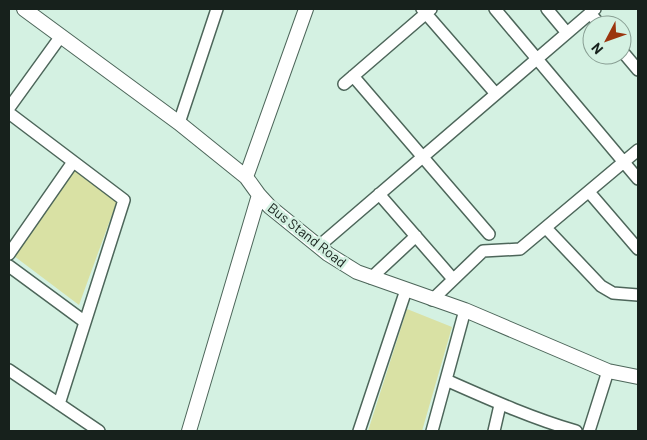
<svg xmlns="http://www.w3.org/2000/svg" width="647" height="440" font-family="Barlow,sans-serif">
	<rect width="100%" height="100%" fill="#d4f1e2"/>
	<path fill="#d9e1a4" d="M72,167L117,201L79,305L14,256Z
		M407,309L452,327L422,431H368Z"/>
	<g fill="none" stroke-linecap="round" stroke-linejoin="round">
		<g stroke="#4d665a" stroke-width="14">
			<path id="minor" d="M422,9L496,94
				M495,9L638,179
				M547,9L567,33
				M590,13L600,25
				M622,51L638,70
				M353,76L489,234
				M344,84L431,9
				M9,108L61,36
				M9,113L124,200L59,404
				M179,123L217,9
				M589,192L638,249
				M379,194L453,279
				M546,228L601,286L613,293L638,295
				M319,246L595,9
				M9,254L73,162
				M9,266L85,322
				M371,278L416,236
				M432,300L483,251L520,249L638,150
				M9,370L99,431
				M446,380C489,399 531,418 576,431
				M359,431L406,290
				M432,431L465,310
				M494,431L500,405
				M589,431L608,371"/>
		</g>
		<g stroke="#4d665a" stroke-width="16">
			<path id="tertiary" d="M24,9L179,123L246,177L259,195L270,207L328,254L357,272L465,310L608,371L638,377
				M246,177L306,9
				M189,431L259,195"/>
		</g>
		<use href="#minor" stroke="#fff" stroke-width="11"/>
		<use href="#tertiary" stroke="#fff" stroke-width="14"/>
	</g>
	<g text-anchor="middle" stroke-width="5" stroke-linejoin="round" paint-order="stroke">
		<g font-size="14" fill="#17211c" stroke="#d4f1e2">
			<text transform="translate(307 235) rotate(38)" y="5">Bus Stand Road</text>
		</g>
	</g>
	<rect width="647" height="440" fill="none" stroke="#17211c" stroke-width="20"/>
	<g transform="translate(607 40) rotate(229)"><circle r="24" fill="#d4f1e2" stroke="#889e93"/>
	<path d="M0-4L9 19L0 12L-9 19Z" fill="#9b350e"/>
	<text y="-8" font-size="14" font-weight="bold" text-anchor="middle" fill="#17211c">N</text>
	</g>
</svg>
